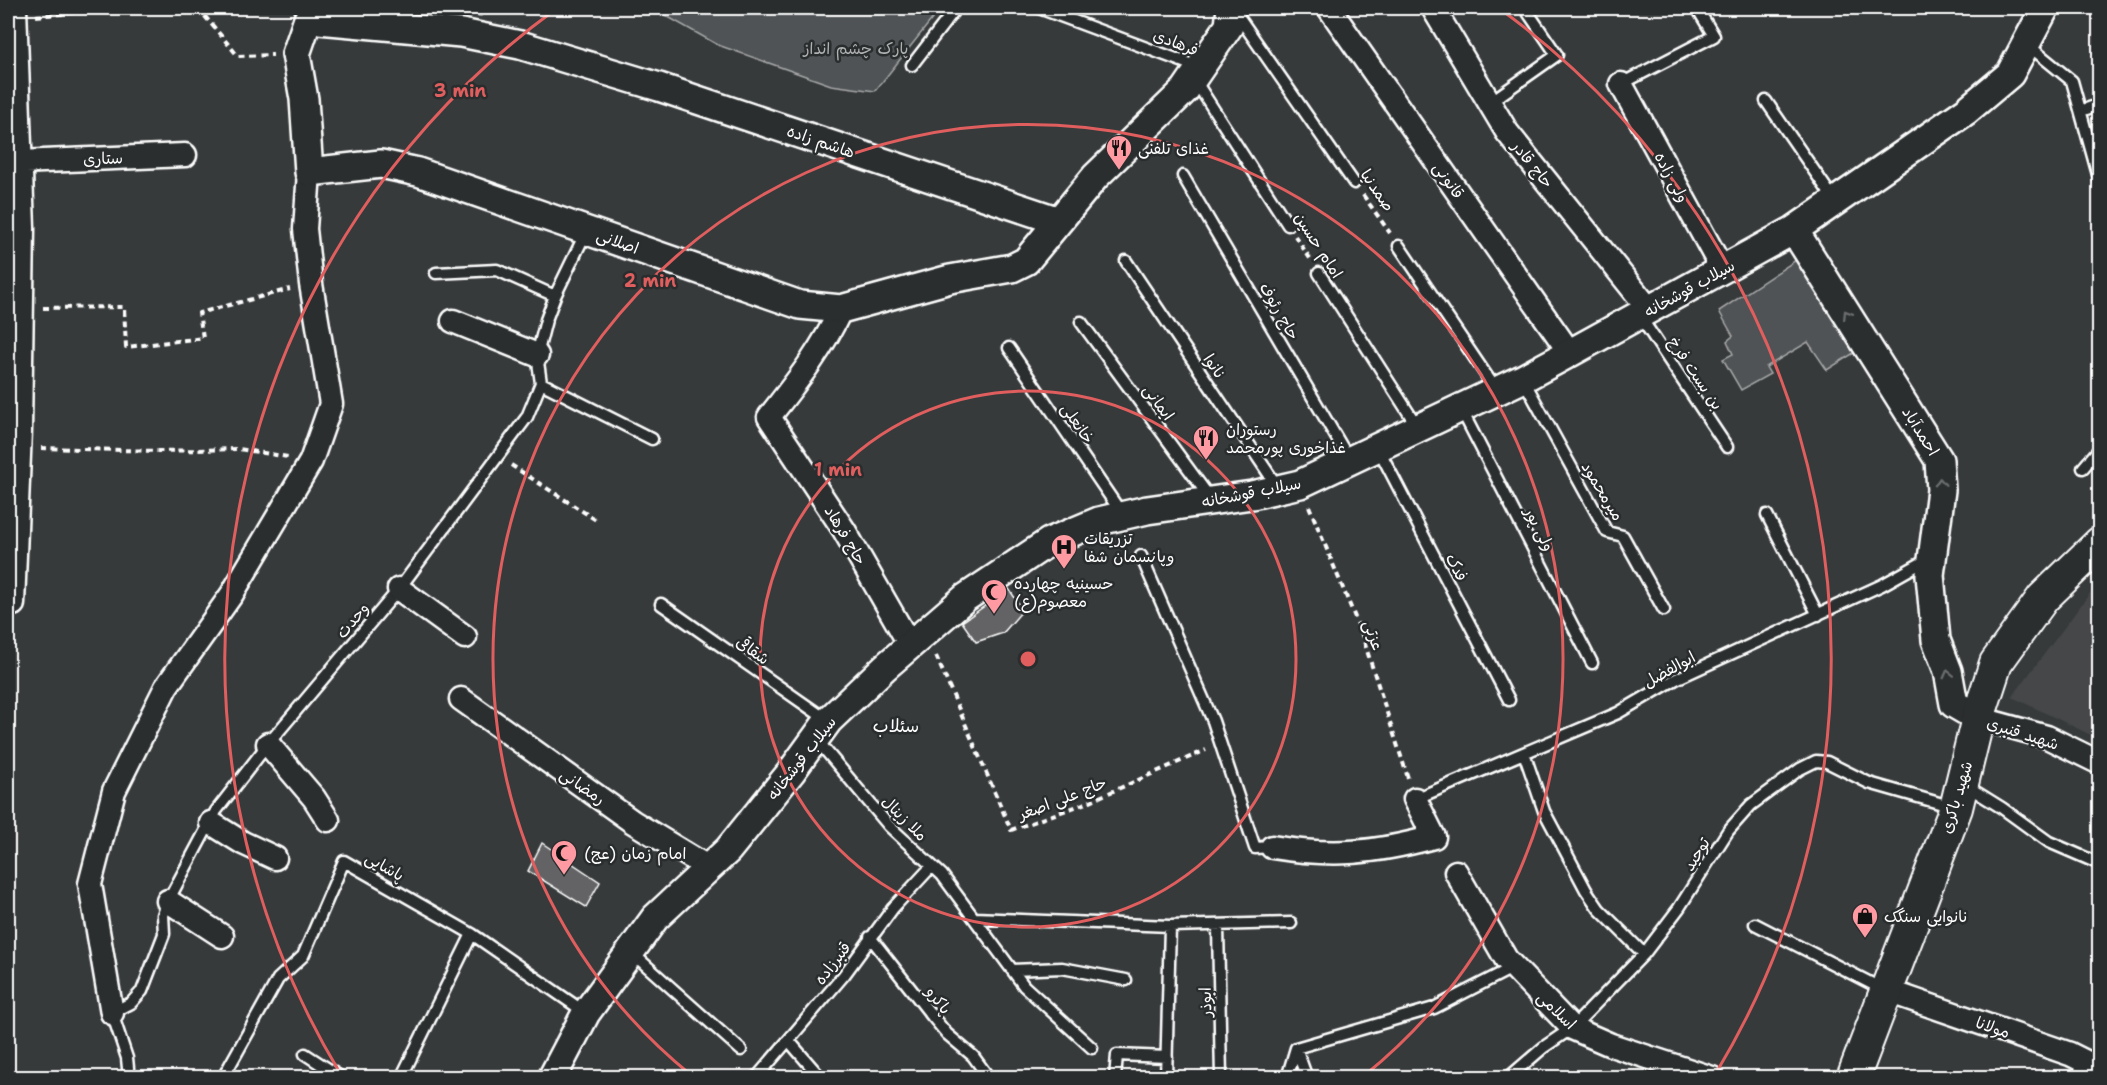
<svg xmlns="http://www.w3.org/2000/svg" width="2107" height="1085" font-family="'Shantell Sans','Playpen Sans Arabic',sans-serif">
	<rect width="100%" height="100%" fill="#373a3b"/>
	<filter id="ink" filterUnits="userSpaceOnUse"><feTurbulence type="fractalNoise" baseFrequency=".0167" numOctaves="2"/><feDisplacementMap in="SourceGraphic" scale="12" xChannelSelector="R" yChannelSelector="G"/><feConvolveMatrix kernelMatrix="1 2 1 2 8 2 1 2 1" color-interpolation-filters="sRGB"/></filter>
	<g filter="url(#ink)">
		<path fill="#444748" d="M2099,581H2100L2099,739L2012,697Z"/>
		<path fill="#505354" stroke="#a8a9aa" stroke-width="1.5" d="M403,8H485L481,16Z
			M652,8H941L875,91L831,85L718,45Z
			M1796,260L1857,351L1827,370L1808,342L1766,367L1770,374L1741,390L1723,359L1733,354L1727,341L1733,336L1719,311Z"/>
		<path fill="#636465" stroke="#fff" stroke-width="1.5" d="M1009,589L1023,610L1003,633L976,642L962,622Z
			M542,843L600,882L586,907L528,871Z"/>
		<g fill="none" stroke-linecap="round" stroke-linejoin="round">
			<g stroke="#fff" stroke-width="15">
				<path id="service" d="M1039,8L1200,68
					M1236,13L1354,183
					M2028,45L2072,81L2100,182
					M912,65L956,8
					M1194,79L1288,225
					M1621,84L1714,36L1697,8
					M1766,101L1835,201
					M1489,103L1557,55L1525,8
					M2081,111L2100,104
					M1183,176L1349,459
					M1399,246L1497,391
					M1126,261L1279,489
					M436,273L497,270L555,296
					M1319,273L1419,429
					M1639,315L1727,447
					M1081,322L1210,498
					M1009,348L1122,514
					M1523,379L1607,532L1623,536L1664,610
					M541,383L652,439
					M1461,409L1592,663
					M1378,448L1509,700
					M2083,468L2100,448
					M1767,515L1818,615
					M1141,556L1213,721L1255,848L1272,847
					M661,604L827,720
					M816,739L889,826L942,875L1024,986L1092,1048
					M1524,753L1544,811L1586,890L1599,909L1644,954
					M1965,785L2002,808L2049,842L2100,864
					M1415,799L1618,713L1676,679L1882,585L1930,558
					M974,918L1170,926L1291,923
					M1755,924L1884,990
					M1218,926L1221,1078
					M870,937L932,1016L947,1034L973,1056L989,1078
					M631,952L741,1050
					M1012,970L1062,968L1126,980
					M789,1041L821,1078
					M305,1054L342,1078
					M225,1074L278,979L303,956L344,861L472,934L586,1013
					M129,1078L127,1058L112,1013L131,1003L142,991L164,934L163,915L168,901L216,811L268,744L399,589L527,417L541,383L537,355L546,320L555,296L587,230
					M401,1078L472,934
					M756,1078L844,975L893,908L932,866
					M1115,1078L1117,1055L1167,1057
					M1166,1078L1170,926
					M1287,1078L1296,1048
					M1307,1078L1296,1048L1434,1008L1514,967
					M1508,1078L1544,1047L1572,1028L1644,954L1679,908L1728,831L1751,805L1800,769L1816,761L1827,762L1869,783L1953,807"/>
			</g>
			<g stroke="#fff" stroke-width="27">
				<path id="minor" d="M1329,8L1570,353
					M1433,8L1507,132L1649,309
					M1621,84L1722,269
					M20,162L185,155
					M841,309C821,352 797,381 769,417L844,530L910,645
					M453,321L537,355
					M399,589L465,637
					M8,604H13L20,430L23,228L15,8
					M461,699L633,822L709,868
					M1978,718L2047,737L2100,763
					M268,744L314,798L328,820
					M211,823L243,843L275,858
					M1272,847C1333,857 1375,853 1434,837L1415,799
					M1456,872L1506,959L1572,1028L1611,1045L1712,1078
					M168,901L222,936
					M1885,990L2070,1054L2100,1069
					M112,1013L90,884L114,791L166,687L232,594L311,461L331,404L311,284L305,229L309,172"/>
			</g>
			<g stroke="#fff" stroke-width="32">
				<path id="tertiary" d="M1059,221L1026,261L1012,268L950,279L841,309L800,305L418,172L381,164L309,172L304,99L296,54L308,19L461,33L520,45L659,87L1059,221L1095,177L1185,90L1229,26L1231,8
					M1794,230L1939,460L1941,490L1930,575L1936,640L1948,671L1954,704L1978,718
					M552,1078L586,1013L655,918L728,850L791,772L828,721L885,667L965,598L1049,542L1099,521L1147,510L1252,495L1300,484L1522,379L1570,353L1794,230L1966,111L2010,74L2045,8"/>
			</g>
			<g stroke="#fff" stroke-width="36">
				<path id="secondary" d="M1853,1078L1956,808L1978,718L1996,663L2043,598L2100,543"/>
			</g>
			<path stroke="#fff" stroke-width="4" stroke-dasharray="6 4.5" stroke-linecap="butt" d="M198,8L238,56L273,55
				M36,16L128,8
				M1363,195L1390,233
				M1295,236L1311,260
				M43,308L124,307L126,347L203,338L199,313L290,289
				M41,448L159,451L239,449L288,457
				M511,465L596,520
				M1309,506L1361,632L1408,778
				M936,656L1011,830L1086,803L1206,750"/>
			<use href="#service" stroke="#2a2d2e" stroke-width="10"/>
			<use href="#minor" stroke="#2a2d2e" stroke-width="22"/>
			<use href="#tertiary" stroke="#2a2d2e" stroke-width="27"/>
			<use href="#secondary" stroke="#2a2d2e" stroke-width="32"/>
		</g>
		<defs><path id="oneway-chevron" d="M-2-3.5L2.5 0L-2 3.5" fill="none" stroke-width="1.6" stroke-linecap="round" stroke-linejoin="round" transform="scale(1.5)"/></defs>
		<g stroke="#6a6c6d">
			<use href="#oneway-chevron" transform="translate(1847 314) rotate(-122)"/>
			<use href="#oneway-chevron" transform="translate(1940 482) rotate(-93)"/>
			<use href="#oneway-chevron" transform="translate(1948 674) rotate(-104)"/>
		</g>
	</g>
	<g fill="none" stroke="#e05e5e" stroke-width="3">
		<circle cx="1028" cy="659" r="268"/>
		<path d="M691 1075A535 535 0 1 1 1365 1075"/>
		<path d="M340 1073A803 803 0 0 1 556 9M1500 9A803 803 0 0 1 1716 1073"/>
	</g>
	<defs>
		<g id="restaurant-pin" transform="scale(1.35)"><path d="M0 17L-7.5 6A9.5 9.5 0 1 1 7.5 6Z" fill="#ff9aa2" stroke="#2a2d2e"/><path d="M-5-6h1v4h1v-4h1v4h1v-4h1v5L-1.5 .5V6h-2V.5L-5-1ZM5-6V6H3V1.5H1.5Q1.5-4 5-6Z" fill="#111"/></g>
		<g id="hospital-pin" transform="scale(1.35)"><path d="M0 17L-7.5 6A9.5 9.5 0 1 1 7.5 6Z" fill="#ff9aa2" stroke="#2a2d2e"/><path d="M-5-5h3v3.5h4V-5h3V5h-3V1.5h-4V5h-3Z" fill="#111"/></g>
		<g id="mosque-pin" transform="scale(1.35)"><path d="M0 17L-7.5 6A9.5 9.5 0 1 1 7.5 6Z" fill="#ff9aa2" stroke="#2a2d2e"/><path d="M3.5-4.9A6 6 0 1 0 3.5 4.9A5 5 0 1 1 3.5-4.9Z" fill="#111"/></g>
		<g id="shop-pin" transform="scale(1.35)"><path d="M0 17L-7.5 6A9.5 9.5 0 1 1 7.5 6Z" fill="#ff9aa2" stroke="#2a2d2e"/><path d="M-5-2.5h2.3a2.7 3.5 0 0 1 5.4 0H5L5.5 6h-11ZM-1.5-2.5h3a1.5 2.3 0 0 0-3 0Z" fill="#111"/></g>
	</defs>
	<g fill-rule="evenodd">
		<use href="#restaurant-pin" x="1119" y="148"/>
		<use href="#restaurant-pin" x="1206" y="438"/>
		<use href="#hospital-pin" x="1064" y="547"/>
		<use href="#mosque-pin" x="994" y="592"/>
		<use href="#mosque-pin" x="564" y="853"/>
		<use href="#shop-pin" x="1865" y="916"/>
	</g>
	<g text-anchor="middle" stroke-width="5" stroke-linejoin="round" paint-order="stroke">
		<g font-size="16" fill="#fff" stroke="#2a2d2e">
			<text transform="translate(1176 42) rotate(21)" y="6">فرهادی</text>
			<text transform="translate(821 141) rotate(19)" y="6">هاشم زاده</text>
			<text transform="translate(103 158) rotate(-2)" y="6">ستاری</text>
			<text transform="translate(1533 164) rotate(51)" y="6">حاج قادر</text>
			<text transform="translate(1672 177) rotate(62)" y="6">ولی زاده</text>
			<text transform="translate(1449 180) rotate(55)" y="6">قانونی</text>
			<text transform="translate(1378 190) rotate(55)" y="6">صمدنیا</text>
			<text transform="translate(618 241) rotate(20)" y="6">اصلانی</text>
			<text transform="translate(1319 245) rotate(57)" y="6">امام حسین</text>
			<text transform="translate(1689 288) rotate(-29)" y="6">سیلاب قوشخانه</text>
			<text transform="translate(1280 311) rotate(60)" y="6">حاج رئوف</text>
			<text transform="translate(1215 366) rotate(56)" y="6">نانوا</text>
			<text transform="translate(1696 373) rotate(56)" y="6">بن بست فرخ</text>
			<text transform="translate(1159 402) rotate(54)" y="6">ایمانی</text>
			<text transform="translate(1078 423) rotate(56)" y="6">خانعلی</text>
			<text transform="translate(1921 431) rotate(58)" y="6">احمدآباد</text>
			<text transform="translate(1603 491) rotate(59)" y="6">میرمحمود</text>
			<text transform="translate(1251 492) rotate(-11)" y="6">سیلاب قوشخانه</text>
			<text transform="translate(1540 529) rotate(63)" y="6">ولی پور</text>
			<text transform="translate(846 535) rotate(59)" y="6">حاج فرهاد</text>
			<text transform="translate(1457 567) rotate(62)" y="6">فدک</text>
			<text transform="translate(352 620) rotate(-50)" y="6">وحدت</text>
			<text transform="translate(1374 635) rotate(71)" y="6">عزتی</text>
			<text transform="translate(753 650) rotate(35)" y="6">شقاقی</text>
			<text transform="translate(1669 669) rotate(-29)" y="6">ابوالفضل</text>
			<text transform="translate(2023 733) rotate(18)" y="6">شهید قنبری</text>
			<text transform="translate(801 758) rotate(-52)" y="6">سیلاب قوشخانه</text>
			<text transform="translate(583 786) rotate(35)" y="6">رمضانی</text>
			<text transform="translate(1956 797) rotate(-73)" y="6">شهید باکری</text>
			<text transform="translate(1062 798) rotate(-21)" y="6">حاج علی اصغر</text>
			<text transform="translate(905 818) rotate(45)" y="6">ملا زینال</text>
			<text transform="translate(1696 854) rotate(-58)" y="6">توحید</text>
			<text transform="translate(385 866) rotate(30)" y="6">پاشایی</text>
			<text transform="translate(832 963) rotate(-53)" y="6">قنبرزاده</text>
			<text transform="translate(939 1000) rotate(52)" y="6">پاکرو</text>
			<text transform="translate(1205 1002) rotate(-91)" y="6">ابوذر</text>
			<text transform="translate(1557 1010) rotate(44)" y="6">اسلامی</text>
			<text transform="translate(1993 1027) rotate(19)" y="6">مولانا</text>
		</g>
		<g font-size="16" fill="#b0b2b2" stroke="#2a2d2e">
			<text x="856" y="54">پارک چشم انداز</text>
		</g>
		<g font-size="16" fill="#fff" stroke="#2a2d2e" text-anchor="start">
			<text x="1138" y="154">غذای تلفنی</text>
			<text x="1226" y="435">رستوران<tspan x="1226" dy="18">غذاخوری پورمحمد</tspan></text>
			<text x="1084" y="544">تزریقات<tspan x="1084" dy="18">وپانسمان شفا</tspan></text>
			<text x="1014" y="589">حسینیه چهارده<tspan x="1014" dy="18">معصوم(ع)</tspan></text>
			<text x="584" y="859">امام زمان (عج)</text>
			<text x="1884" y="922">نانوایی سنگک</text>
		</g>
		<g font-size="18" fill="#fff" stroke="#2a2d2e">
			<text x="896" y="732">سئلاب</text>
		</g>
	</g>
	<circle cx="1028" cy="659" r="9" fill="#e05e5e" stroke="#2a2d2e" stroke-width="3"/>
	<g font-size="18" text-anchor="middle" font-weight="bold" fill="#e05e5e" stroke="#2a2d2e" stroke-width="5" stroke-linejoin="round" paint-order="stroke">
		<text x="460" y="97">3 min</text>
		<text x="650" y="287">2 min</text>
		<text x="838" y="476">1 min</text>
	</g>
	<rect width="2107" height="1085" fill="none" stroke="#2a2d2e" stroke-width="30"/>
	<rect x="15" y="15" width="2077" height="1055" fill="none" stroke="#fff" stroke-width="2" filter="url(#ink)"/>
</svg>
